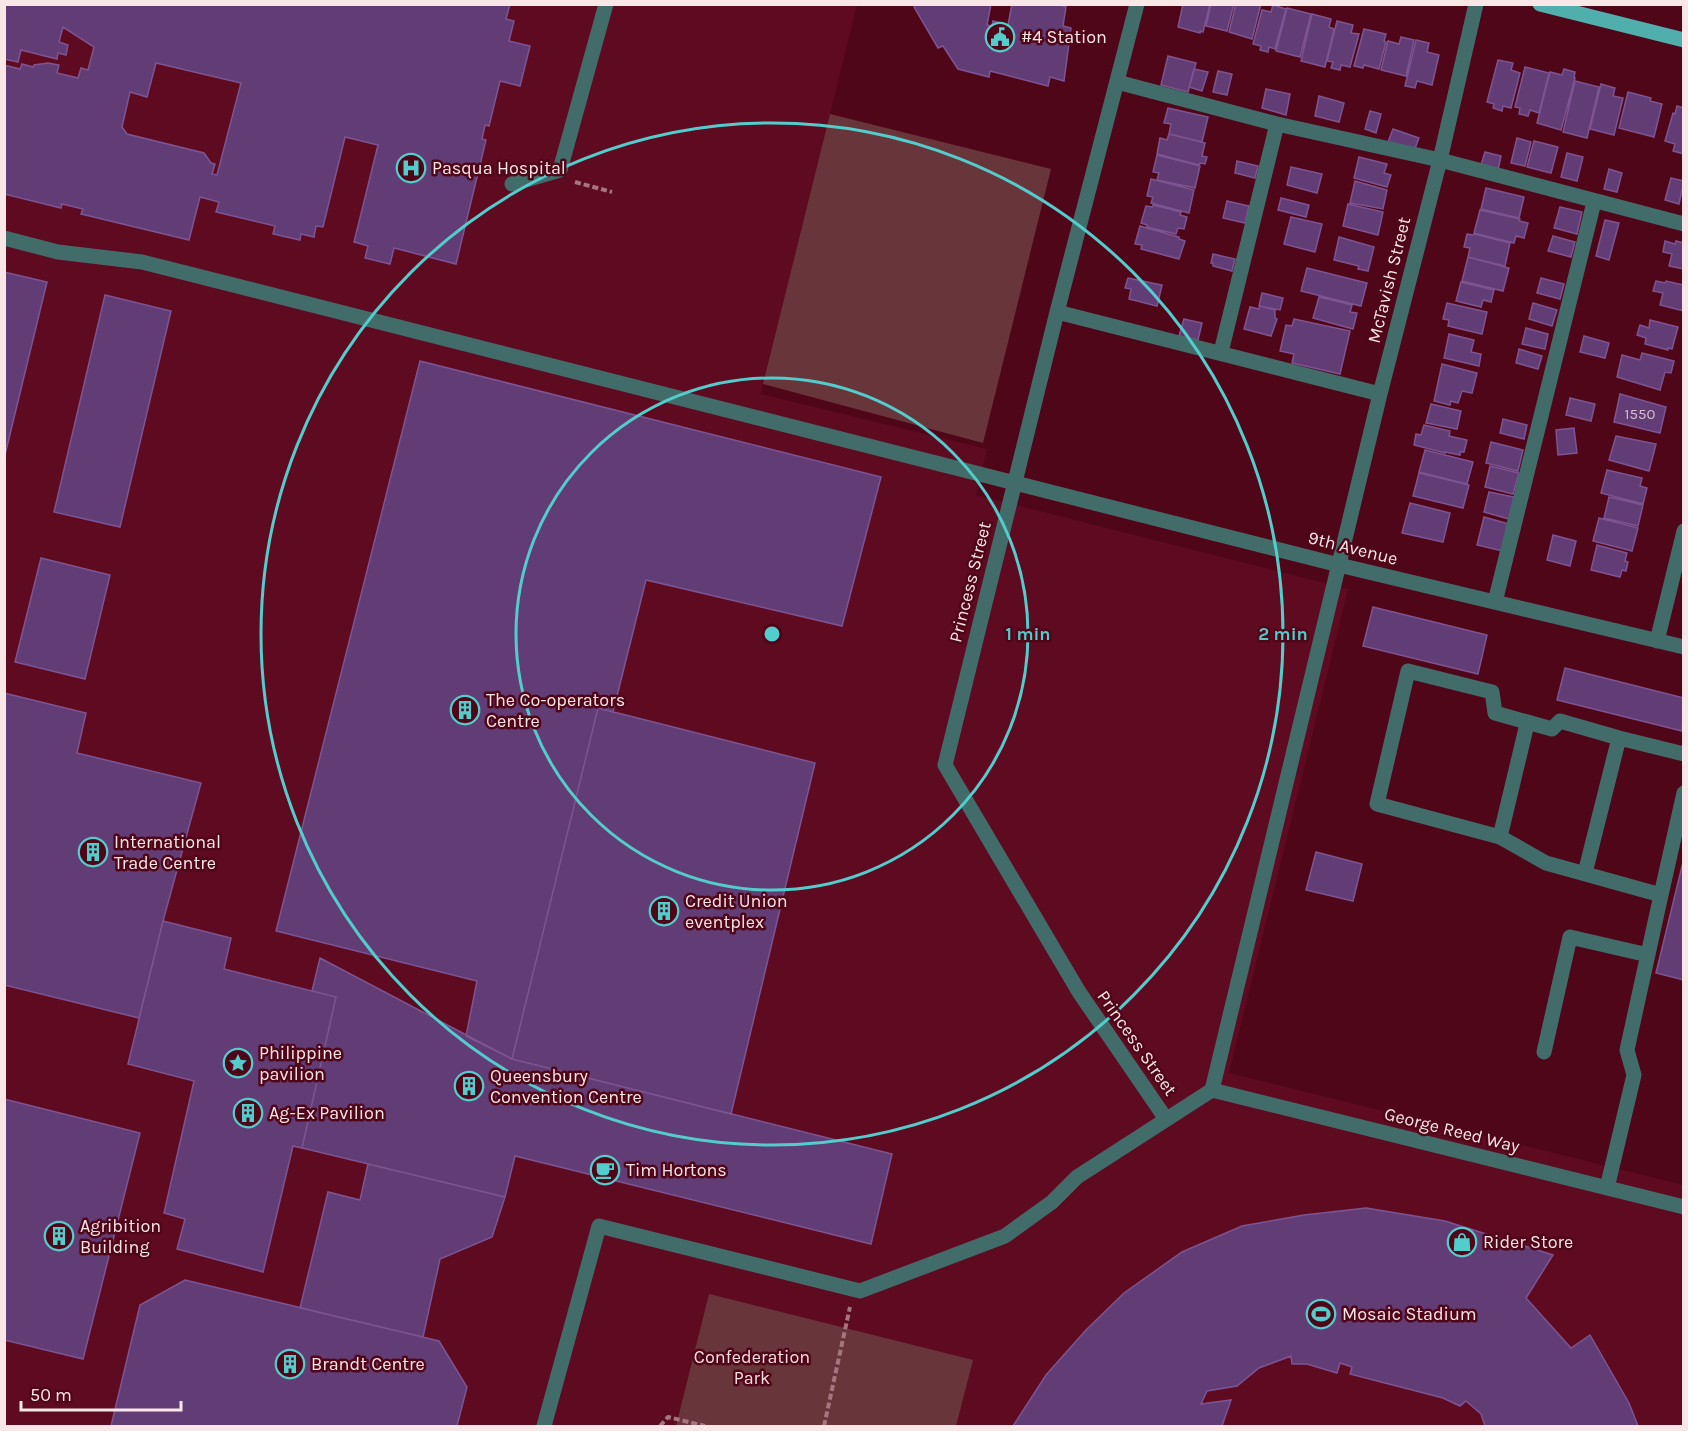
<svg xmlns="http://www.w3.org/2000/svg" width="1688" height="1431" font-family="Karla,sans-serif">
	<rect width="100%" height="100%" fill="#500619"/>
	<path fill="#5e0b22" d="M5,5H857L761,394L987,449L976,495L1348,589L1229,1073L1683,1185V1426H5Z"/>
	<path fill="#68353b" d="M830,114L1051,169L983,443L763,384Z
		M709,1294L973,1360L956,1426H676Z"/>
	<path fill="#623d75" stroke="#7d5491" stroke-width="1.5" fill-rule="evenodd" d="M4,4H510L506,19L514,21L509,41L530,46L520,86L500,81L489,126L485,125L482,139L486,140L456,264L394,248L390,264L365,258L368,246L354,242L378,145L345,137L323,227L316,226L314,237L301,234L300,240L273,234L275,226L216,212L219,202L200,197L189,240L81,214L83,209L62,204L61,208L4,194V65L20,69L22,64L33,67L34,65L48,63L59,65L57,73L78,78L81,68L88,70L94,47L63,27L59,42L68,45L66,55L58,53L57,59L21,50L18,62L4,59ZM156,63L241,83L217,175L212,174L215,164L211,163L204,153L127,134L122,127L130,92L147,97Z
		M918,4H991L987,25L992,26L993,21L1008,25L1012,4H1058L1066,7L1063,26L1071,28L1064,81L1050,77L1048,86L990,71L989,77L958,69L943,46L938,48L914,7Z
		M1183,4H1210L1203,32L1200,31V33L1178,27Z
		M1211,4H1234L1227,31L1206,26Z
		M1236,4H1261L1252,39L1229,32Z
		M1273,5L1286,9L1275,49L1269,47L1268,52L1260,50L1261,46L1253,44L1262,10L1271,12Z
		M1287,8L1311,14L1300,57L1276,51Z
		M1312,14L1331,19L1329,27L1334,29L1325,67L1301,61Z
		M1337,21L1353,25L1351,33L1359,34L1350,67L1341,65L1340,70L1331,68L1333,62L1327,61Z
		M1364,29L1386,34L1384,41L1386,42L1379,69L1364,65L1363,68L1354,66Z
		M1401,37L1414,40L1406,76L1381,70L1388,41L1399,44Z
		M1416,40L1429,43L1427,52L1439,55L1432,85L1417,81L1415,88L1405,86Z
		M1168,56L1196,63L1188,92L1161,85Z
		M1498,60L1513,63L1511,70L1520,73L1511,108L1503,106L1502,111L1493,108L1494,104L1487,102Z
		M1525,67L1549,73L1539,113L1530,110L1528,116L1519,114L1520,108L1515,107Z
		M1194,69L1208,72L1202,91L1189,87Z
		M1564,69L1575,72L1574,78H1575L1561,130L1537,123L1550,72L1562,75Z
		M1218,71L1232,74L1227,95L1213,92Z
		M1575,81L1599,87L1587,138L1563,132Z
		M1601,84L1615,88L1613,96L1623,98L1614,135L1590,129Z
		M1266,89L1290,94L1286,115L1262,108Z
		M1628,92L1651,98L1650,101L1662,104L1654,137L1619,128Z
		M1319,96L1344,103L1339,122L1315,116Z
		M1677,106L1684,108V154L1673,151L1675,144L1665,141L1673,113L1675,114Z
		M1168,108L1208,117L1202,142L1169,134L1171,124L1164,123Z
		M1370,111L1381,114L1376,133L1365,129Z
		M1393,129L1419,138L1414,151L1388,142Z
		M1169,134L1205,143L1202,156L1207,157L1205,164L1200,163L1199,165L1157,154L1160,138L1167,140Z
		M1517,138L1531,142L1525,166L1511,163Z
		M1534,141L1558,147L1551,173L1527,167Z
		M1485,152L1501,156L1498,170L1481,165Z
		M1567,153L1583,157L1577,181L1561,177Z
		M1157,155L1200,166L1195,188L1157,180L1159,173L1153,172Z
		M1359,157L1387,164L1384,173L1391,175L1387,187L1354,178Z
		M1237,161L1258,166L1255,178L1235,173Z
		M1291,167L1322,174L1317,193L1287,185Z
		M1609,169L1622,173L1617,192L1604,189Z
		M1671,178L1684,181L1679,204L1665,200Z
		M1151,179L1194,190L1189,213L1151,203L1153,197L1147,196Z
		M1355,181L1387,190L1383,209L1350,203Z
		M1486,188L1524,197L1519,218L1481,209Z
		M1281,198L1309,205L1306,217L1278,210Z
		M1227,201L1249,206L1245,223L1223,218Z
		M1348,204L1383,212L1378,235L1343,226Z
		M1153,205L1181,212L1180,215L1187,217L1184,229L1178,228L1176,234L1147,227V225L1141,223L1146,206L1152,207Z
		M1560,207L1582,212L1577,234L1554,228Z
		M1480,210L1520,219L1519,221L1528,223L1524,238L1516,236L1514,243L1474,233Z
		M1291,217L1322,224L1315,252L1284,244Z
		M1605,220L1619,223L1609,260L1596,256Z
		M1140,226L1179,237V239L1185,241L1179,259L1141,249L1142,245L1135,244Z
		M1467,234L1473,235L1474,234L1510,243L1505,266L1468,257L1470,248L1464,247Z
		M1553,236L1575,242L1571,257L1548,251Z
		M1339,237L1374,247L1368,271L1358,269L1359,266L1334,260Z
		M1665,241L1675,244L1676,241L1684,243V269L1669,266L1672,254L1663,252Z
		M1213,254L1235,259L1232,271L1213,266V263H1211Z
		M1468,257L1509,268L1503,291L1462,281Z
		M1307,268L1367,283L1361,306L1301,291Z
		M4,272L47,282L4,459Z
		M1128,278L1162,285L1157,306L1129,299L1131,289L1125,288Z
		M1541,278L1564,284L1560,299L1537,293Z
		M1656,281L1665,283L1666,281L1684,285V311L1660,305L1663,293L1653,291Z
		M1461,282L1494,290L1491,302L1483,300L1481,307L1456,301Z
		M1262,293L1283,298L1280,310L1259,306Z
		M105,295L171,311L120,527L54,512Z
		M1319,297L1352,305L1350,312L1357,313L1353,329L1313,318Z
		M1447,303L1487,312L1482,334L1448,326L1449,320L1443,319Z
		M1533,303L1557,310L1552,326L1529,319Z
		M1260,306L1275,310V318L1277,319L1271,336L1244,329L1250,307L1259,309Z
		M1184,319L1202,323L1198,340L1179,336Z
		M1294,319L1350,331L1340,374L1292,363L1294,354L1280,351L1286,325L1292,326Z
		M1650,320L1678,327L1672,349L1668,348V350L1645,344L1646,338L1637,335L1640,325L1649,328Z
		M1526,328L1548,334L1545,349L1522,344Z
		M1449,334L1474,340L1471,352L1481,354L1479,366L1444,358Z
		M1584,336L1609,343L1605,358L1580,352Z
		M1519,349L1542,356L1538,369L1516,363Z
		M1642,353L1674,361L1671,373L1665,372L1660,390L1617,377L1622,355L1640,360Z
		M420,361L881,477L842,626L646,580L613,712L598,708L512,1059L466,1036L477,981L276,931Z
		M1442,364L1477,373L1472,393L1462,391L1458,403L1451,401L1450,405L1434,401Z
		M1620,394L1666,407L1660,433L1614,422Z
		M1570,398L1595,404L1591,421L1566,415Z
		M1431,404L1461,411L1457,429L1426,423Z
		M1503,419L1527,425L1524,439L1500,433Z
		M1424,425L1450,431L1449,436L1467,440L1464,452H1460V455L1445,452V453L1414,445L1416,434L1421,435Z
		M1574,428L1577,453L1558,455L1556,430Z
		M1616,436L1656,444L1649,471L1609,460Z
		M1491,442L1523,450L1518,471L1486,463Z
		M1425,450L1473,462L1467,484L1419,472Z
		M1490,466L1519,473L1513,494L1485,487Z
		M1607,470L1642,478L1640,486L1647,488L1643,504L1601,493Z
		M1419,473L1469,485L1463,508L1413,496Z
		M1489,492L1514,497L1509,519L1484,512Z
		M1609,497L1643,505L1638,526L1604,518Z
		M1410,503L1450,513L1443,542L1402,533Z
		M1484,517L1509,524L1503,551L1477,545Z
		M1599,518L1638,528L1632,551L1593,541Z
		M1553,535L1576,541L1570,566L1547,560Z
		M1597,545L1627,553L1625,561L1628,562L1626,571L1622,570L1620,577L1591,570Z
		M41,558L110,575L85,679L15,662Z
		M1373,607L1487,635L1478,674L1363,646Z
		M1565,668L1684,698L1682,731L1557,700Z
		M4,693L86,713L77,753L201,783L163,921L139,1018L4,985Z
		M598,708L815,763L731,1114L512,1059Z
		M1316,852L1362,864L1353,901L1306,890Z
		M1684,858V980L1656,973Z
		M163,921L231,938L224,969L336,997L302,1148L293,1146L263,1272L177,1249L185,1219L164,1213L194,1081L128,1064Z
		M320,958L512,1059L892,1154L871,1244L515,1156L505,1197L302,1148L336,997L312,991Z
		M4,1099L140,1133L83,1359L4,1340Z
		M368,1164L505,1197L492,1237L440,1259L423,1337L300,1308L328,1192L360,1200Z
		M1366,1208L1445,1221L1553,1255L1526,1298L1571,1348L1590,1335L1629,1403L1638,1426H1485L1481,1414L1466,1401L1460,1406L1443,1398L1350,1374L1352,1367L1340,1363L1337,1373L1307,1364H1292L1291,1356L1259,1368L1237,1386L1207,1391L1201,1404L1231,1400L1222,1426H1013L1046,1375L1086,1330L1124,1293L1182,1252L1242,1226L1304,1215Z
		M185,1280L439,1341L467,1387L457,1426H111L140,1305Z"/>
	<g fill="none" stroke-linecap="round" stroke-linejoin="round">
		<path stroke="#a57680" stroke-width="4" stroke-dasharray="6 3" stroke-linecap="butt" d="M575,182L612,192
			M660,1426L668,1417L705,1426
			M824,1426L850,1307"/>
		<path stroke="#426c6a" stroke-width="15" d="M1137,4L1057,312L945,765L1079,992L1166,1119
			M1117,82L1277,124L1440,160L1684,224
			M512,184L560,170L606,4
			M4,238L58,252L142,262L1339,565L1684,647
			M1057,312L1380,394
			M1221,352L1277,124
			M1495,602L1594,202
			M1657,641L1684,531
			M1619,738L1560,721L1552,729L1495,713L1492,692L1408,671L1377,804L1500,837L1546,863L1661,895L1684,793
			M1500,837L1527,724
			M1585,873L1619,738L1684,754
			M1544,1052L1570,937L1648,955
			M1212,1090L1684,1207
			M1607,1188L1634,1075L1627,1050L1661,895
			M544,1426L599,1226L860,1291L1005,1236L1052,1202L1077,1177L1212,1090L1380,394L1440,160L1476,4"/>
		<path stroke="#50aeac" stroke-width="15" d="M1540,4L1684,40"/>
	</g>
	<g fill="none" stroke="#53cdcb" stroke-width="3">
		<circle cx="772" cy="634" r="256"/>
		<circle cx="772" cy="634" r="511"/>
	</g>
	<defs>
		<g id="civic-ring" transform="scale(1.5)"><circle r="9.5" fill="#500619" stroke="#53cdcb" stroke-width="1.5"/><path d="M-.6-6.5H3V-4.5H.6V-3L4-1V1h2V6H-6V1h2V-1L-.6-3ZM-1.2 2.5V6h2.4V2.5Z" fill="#53cdcb"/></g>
		<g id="hospital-ring" transform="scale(1.5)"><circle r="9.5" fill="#500619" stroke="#53cdcb" stroke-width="1.5"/><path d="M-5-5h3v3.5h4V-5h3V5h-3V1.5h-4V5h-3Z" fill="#53cdcb"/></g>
		<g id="building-ring" transform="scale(1.5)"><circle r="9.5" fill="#500619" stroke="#53cdcb" stroke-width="1.5"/><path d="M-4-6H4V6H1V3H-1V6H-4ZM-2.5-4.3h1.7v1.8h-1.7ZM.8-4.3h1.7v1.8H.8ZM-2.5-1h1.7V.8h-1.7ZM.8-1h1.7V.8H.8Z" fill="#53cdcb"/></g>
		<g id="sight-ring" transform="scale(1.5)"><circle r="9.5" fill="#500619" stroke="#53cdcb" stroke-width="1.5"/><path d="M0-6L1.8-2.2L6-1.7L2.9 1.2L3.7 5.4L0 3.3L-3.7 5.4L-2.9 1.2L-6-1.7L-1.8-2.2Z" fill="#53cdcb"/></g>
		<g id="cafe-ring" transform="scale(1.5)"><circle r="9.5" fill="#500619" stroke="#53cdcb" stroke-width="1.5"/><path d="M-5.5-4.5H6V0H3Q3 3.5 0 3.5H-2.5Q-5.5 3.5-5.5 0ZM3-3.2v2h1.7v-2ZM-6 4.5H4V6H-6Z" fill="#53cdcb"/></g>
		<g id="shop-ring" transform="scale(1.5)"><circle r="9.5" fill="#500619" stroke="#53cdcb" stroke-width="1.5"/><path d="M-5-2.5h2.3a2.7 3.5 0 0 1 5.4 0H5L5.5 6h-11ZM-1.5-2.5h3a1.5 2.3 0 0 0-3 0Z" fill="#53cdcb"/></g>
		<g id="stadium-ring" transform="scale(1.5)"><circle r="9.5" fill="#500619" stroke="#53cdcb" stroke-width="1.5"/><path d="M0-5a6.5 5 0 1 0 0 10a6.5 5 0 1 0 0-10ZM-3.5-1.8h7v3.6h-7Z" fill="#53cdcb"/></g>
	</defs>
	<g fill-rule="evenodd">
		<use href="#civic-ring" x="1000" y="37"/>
		<use href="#hospital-ring" x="411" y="168"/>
		<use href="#building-ring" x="465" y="710"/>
		<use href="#building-ring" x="93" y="852"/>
		<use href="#building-ring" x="664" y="911"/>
		<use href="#sight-ring" x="238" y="1063"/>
		<use href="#building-ring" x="469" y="1086"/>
		<use href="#building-ring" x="248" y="1113"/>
		<use href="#cafe-ring" x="605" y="1170"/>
		<use href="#building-ring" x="59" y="1236"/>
		<use href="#shop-ring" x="1462" y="1242"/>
		<use href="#stadium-ring" x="1321" y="1314"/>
		<use href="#building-ring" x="290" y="1364"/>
	</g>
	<g text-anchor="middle" stroke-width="5" stroke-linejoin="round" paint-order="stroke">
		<g font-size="15" fill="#d3bcca">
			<text x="1640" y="419">1550</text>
		</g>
		<g font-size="18" fill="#f9e6e7" stroke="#500619" text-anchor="start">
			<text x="1021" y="43">#4 Station</text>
			<text x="432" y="174">Pasqua Hospital</text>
			<text x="486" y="706">The Co-operators<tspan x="486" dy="21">Centre</tspan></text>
			<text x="114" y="848">International<tspan x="114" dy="21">Trade Centre</tspan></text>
			<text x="685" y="907">Credit Union<tspan x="685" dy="21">eventplex</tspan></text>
			<text x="259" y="1059">Philippine<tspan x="259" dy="21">pavilion</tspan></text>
			<text x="490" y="1082">Queensbury<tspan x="490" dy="21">Convention Centre</tspan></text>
			<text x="269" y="1119">Ag-Ex Pavilion</text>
			<text x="626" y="1176">Tim Hortons</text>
			<text x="80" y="1232">Agribition<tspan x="80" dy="21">Building</tspan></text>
			<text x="1483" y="1248">Rider Store</text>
			<text x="1342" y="1320">Mosaic Stadium</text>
			<text x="311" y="1370">Brandt Centre</text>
		</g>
		<g font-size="18" fill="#f9e6e7" stroke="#500619">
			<text transform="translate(1389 280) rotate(-76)" y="6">McTavish Street</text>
			<text transform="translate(1353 548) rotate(14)" y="6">9th Avenue</text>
			<text transform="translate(970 582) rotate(-76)" y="6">Princess Street</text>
			<text transform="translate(1137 1043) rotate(55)" y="6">Princess Street</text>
			<text transform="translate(1452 1130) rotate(14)" y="6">George Reed Way</text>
		</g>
		<g font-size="18" fill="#f5dedf" stroke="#500619">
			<text x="752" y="1363">Confederation<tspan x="752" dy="21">Park</tspan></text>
		</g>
	</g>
	<circle cx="772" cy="634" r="9" fill="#53cdcb" stroke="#500619" stroke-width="3"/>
	<g font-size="18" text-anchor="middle" font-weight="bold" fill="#53cdcb" stroke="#500619" stroke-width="5" stroke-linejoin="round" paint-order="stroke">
		<text x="1028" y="640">1 min</text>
		<text x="1283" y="640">2 min</text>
	</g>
	<rect width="1688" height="1431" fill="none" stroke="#f9e6e7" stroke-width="12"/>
	<path d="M21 1401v9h160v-9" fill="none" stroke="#f9e6e7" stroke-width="3"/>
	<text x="30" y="1401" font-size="18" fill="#f9e6e7" stroke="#500619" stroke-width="4.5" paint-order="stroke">50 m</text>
</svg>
